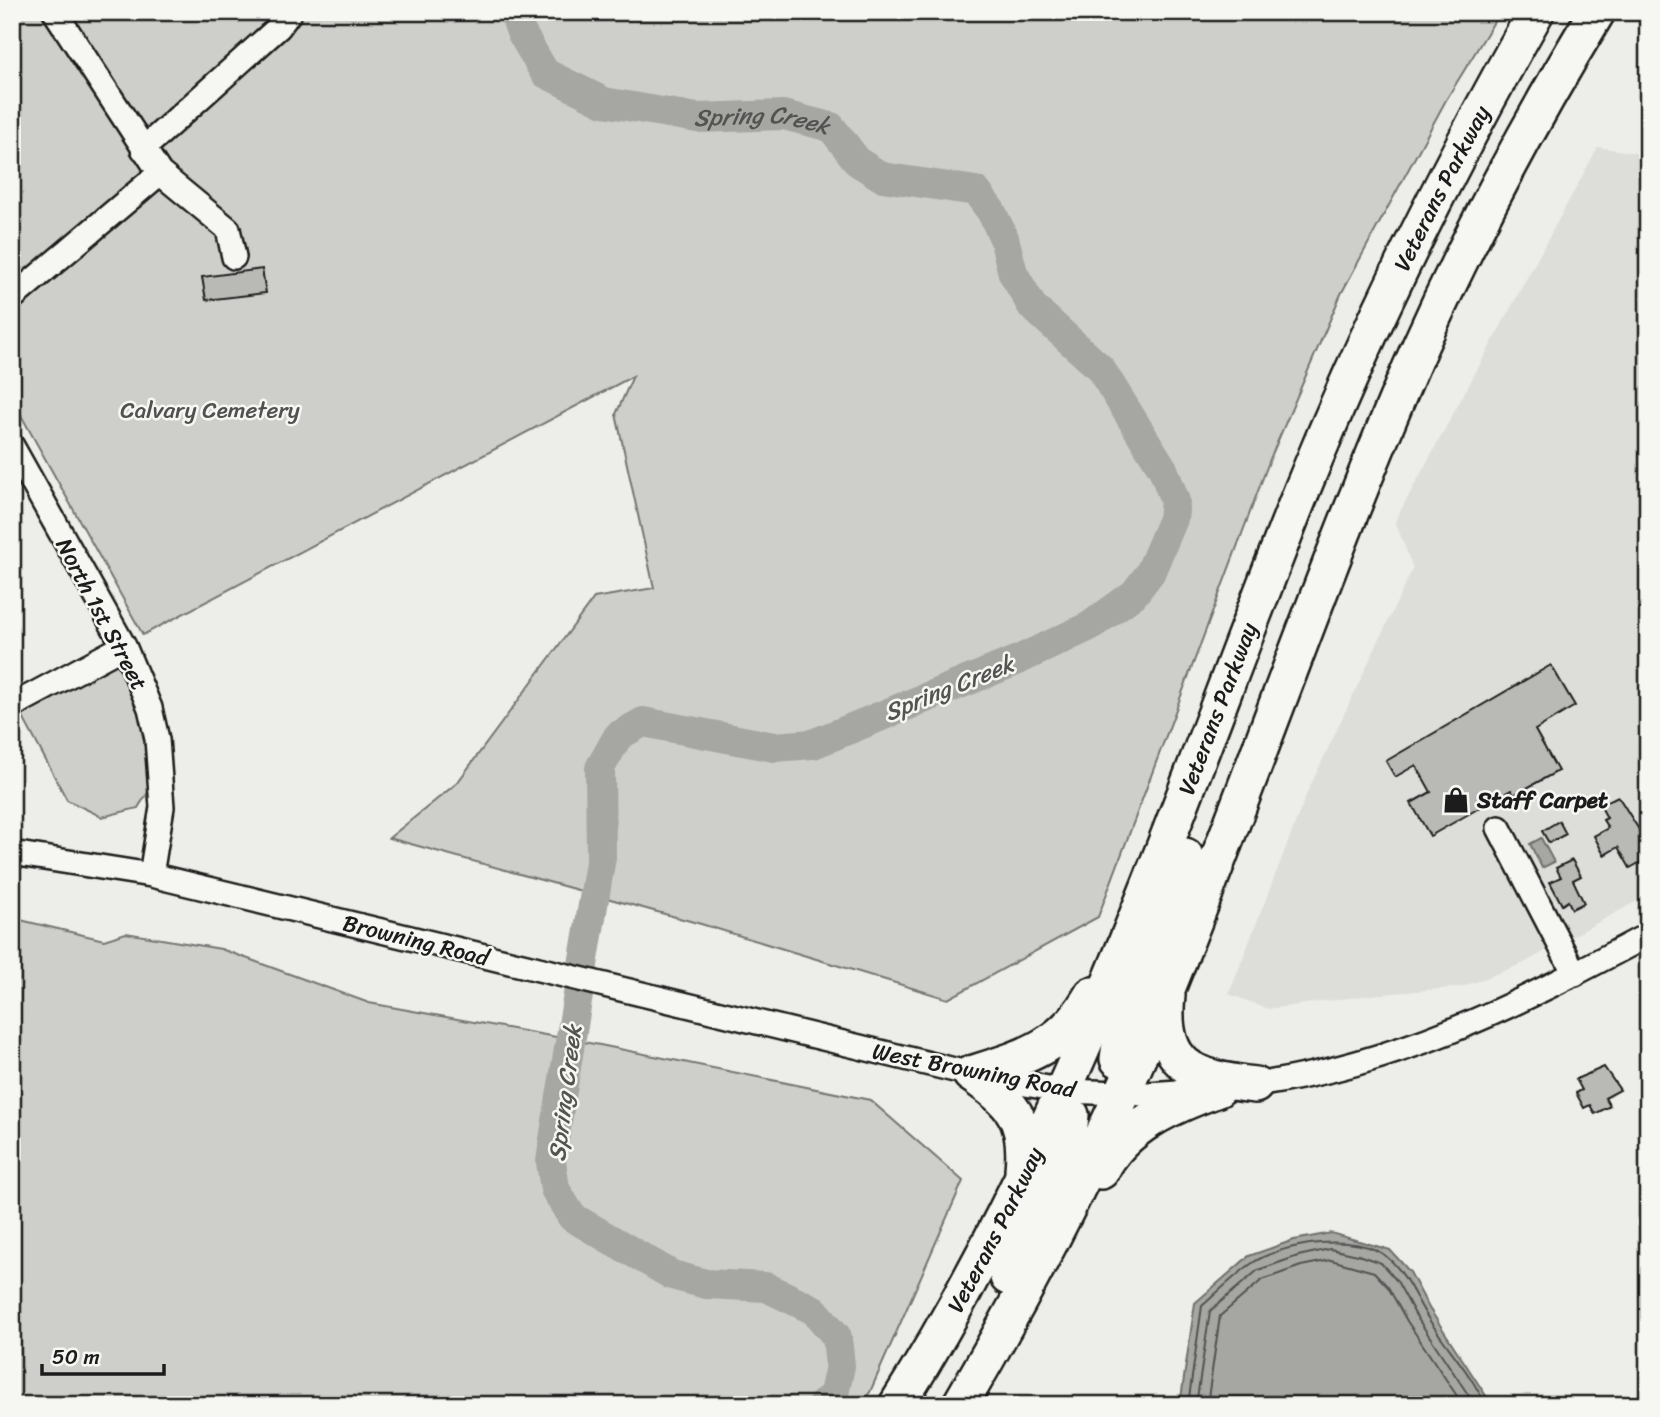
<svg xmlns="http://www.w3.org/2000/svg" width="1660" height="1417" font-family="Sriracha,sans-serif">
	<rect width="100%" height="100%" fill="#edede9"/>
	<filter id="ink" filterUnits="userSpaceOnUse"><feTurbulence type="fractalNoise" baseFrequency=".0143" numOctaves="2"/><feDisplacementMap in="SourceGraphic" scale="14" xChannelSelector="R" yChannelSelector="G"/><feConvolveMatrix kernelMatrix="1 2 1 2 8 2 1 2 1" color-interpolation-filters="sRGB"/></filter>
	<g filter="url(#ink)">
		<path fill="#ddddda" d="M1598,147L1648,155V895L1522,964L1462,987L1371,995L1268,1009L1229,994L1307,793L1413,568L1395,521Z"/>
		<path fill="#cececb" stroke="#757574" stroke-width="2" d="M12,12H1500L1446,100L1341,294L1270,459L1098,917L948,999L701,924L389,838L457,783L594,598L654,588L616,414L633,376L143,635L12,399Z
			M119,659C133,691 161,754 149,789C147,796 141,802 138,808L102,817L67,800L19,710Z
			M12,918L104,940L126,933L221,949L369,1003L600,1045L870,1100L963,1181L870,1392L860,1405H12Z"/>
		<path fill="#a6a6a3" stroke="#6f6f6d" stroke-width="2" d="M1541,838L1554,862L1542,868L1530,844Z
			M1331,1233L1390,1250L1410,1272L1429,1308L1492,1405H1180L1195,1303L1249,1256L1294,1240Z"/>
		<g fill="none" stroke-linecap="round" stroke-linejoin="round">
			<path stroke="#535352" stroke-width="2" d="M1188,1405L1202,1306C1218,1292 1234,1276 1251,1264C1281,1243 1358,1231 1388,1258C1408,1275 1417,1303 1432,1324C1449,1350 1473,1376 1485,1405
				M1196,1405L1210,1311L1258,1270L1298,1256L1330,1249L1358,1255L1381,1263L1397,1281L1416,1316L1475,1405
				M1207,1405L1220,1316L1262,1280L1301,1266L1331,1260L1374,1272L1388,1287L1407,1321L1463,1405"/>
			<path stroke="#a6a6a3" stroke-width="30" id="s1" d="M514,12L521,32L545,73L604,102L697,118L783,115L831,127L858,162L882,177L976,191L991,211L1004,238L1013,273L1032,306L1100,368L1163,469L1175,501L1173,519L1150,573L1134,594L1090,626L1018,660L813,744L774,747L643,722L618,736L600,768L601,857L555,1133L551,1162L555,1189L572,1217L672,1275L706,1284L766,1287L814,1310L837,1337L840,1366L834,1394L822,1405"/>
		</g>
		<path fill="#b9b9b6" stroke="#1c1c1c" stroke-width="2" d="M262,269L266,293L206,300L202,277Z
			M1551,665L1575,706L1535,730L1558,771L1514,795L1511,790L1430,836L1411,803L1431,792L1416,765L1395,777L1386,761Z
			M1618,796L1648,844V858L1630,868L1618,847L1604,855L1594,836L1608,828L1603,820L1607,818L1600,805Z
			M1559,821L1566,834L1549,843L1542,831Z
			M1572,860L1581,876L1573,880L1584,903L1572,909L1568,901L1562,905L1550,882L1561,877L1556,868Z
			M1604,1067L1620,1090L1605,1098L1610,1106L1595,1114L1590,1105L1584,1108L1576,1093L1582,1090L1576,1079Z"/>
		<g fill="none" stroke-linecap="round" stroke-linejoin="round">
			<g stroke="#1c1c1c" stroke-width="28">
				<path id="minor" d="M55,12L160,173L228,229L234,257
					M143,149L279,27L290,12
					M12,298L160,173
					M12,446L124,646L150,708L157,739L162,807L151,875
					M12,706L124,646
					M1499,828L1575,974
					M12,853L151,875L971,1074L1065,1091L1148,1094L1193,1091
					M1241,1087C1395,1067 1513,1007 1648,935"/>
			</g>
			<g stroke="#1c1c1c" stroke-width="40">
				<g id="highway">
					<path d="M1167,995C1159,1067 1193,1078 1255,1085"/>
					<path d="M1118,1059L1121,1038L1185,856"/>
					<path d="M971,1074C1025,1057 1063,1047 1092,995"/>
					<path d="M971,1074C1012,1103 1028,1117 1023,1170"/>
					<path d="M1101,1171C1123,1126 1174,1105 1218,1089"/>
					<path d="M1008,1277L1069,1134L1071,1115"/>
					<path id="s2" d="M897,1405C1077,1120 1178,800 1302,490C1369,324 1448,167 1536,12"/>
					<path d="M960,1405C1039,1270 1111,1129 1169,984C1255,772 1328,555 1420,346C1471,232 1532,119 1597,12"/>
				</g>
			</g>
			<use href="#minor" stroke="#f6f6f2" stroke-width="23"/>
			<use href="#highway" stroke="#f6f6f2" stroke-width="35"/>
		</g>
	</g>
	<defs>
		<g id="shop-bare" transform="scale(2.1)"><path d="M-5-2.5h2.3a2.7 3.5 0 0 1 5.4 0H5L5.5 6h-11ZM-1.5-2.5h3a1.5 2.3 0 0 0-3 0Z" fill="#1c1c1c" stroke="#f6f6f2" stroke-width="2.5" paint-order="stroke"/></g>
	</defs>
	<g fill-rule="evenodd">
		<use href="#shop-bare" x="1456" y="800"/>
	</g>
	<g text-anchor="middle" stroke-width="5" stroke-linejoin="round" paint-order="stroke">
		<g font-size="23" fill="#1c1c1c" stroke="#f6f6f2">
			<text dy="8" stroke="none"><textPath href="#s2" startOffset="1335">Veterans Parkway</textPath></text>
			<text transform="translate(102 614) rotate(62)" y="8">North 1st Street</text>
			<text dy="8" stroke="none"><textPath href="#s2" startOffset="768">Veterans Parkway</textPath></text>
			<text transform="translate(416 940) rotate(14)" y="8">Browning Road</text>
			<text transform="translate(974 1070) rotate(11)" y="8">West Browning Road</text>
			<text dy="8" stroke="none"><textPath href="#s2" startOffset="201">Veterans Parkway</textPath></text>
		</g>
		<g font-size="23" fill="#515151" stroke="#f6f6f2">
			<text x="210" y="418">Calvary Cemetery</text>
		</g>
		<g font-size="23" font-weight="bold" fill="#1c1c1c" stroke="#f6f6f2" text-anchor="start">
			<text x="1477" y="808">Staff Carpet</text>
		</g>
		<g font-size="24" font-style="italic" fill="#535352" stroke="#f6f6f2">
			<text dy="8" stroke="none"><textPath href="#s1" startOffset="294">Spring Creek</textPath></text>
			<text transform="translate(949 688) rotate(-22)" y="8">Spring Creek</text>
			<text transform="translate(565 1093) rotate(-83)" y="8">Spring Creek</text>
		</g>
	</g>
	<rect width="1660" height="1417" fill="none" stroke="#f6f6f2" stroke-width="42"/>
	<rect x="21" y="21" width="1618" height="1375" fill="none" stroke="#1c1c1c" stroke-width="2.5" filter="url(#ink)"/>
	<path d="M42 1364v10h122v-10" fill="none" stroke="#1c1c1c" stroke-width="3.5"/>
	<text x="52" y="1364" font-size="21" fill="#1c1c1c" stroke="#f6f6f2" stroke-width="5" paint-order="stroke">50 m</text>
</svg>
